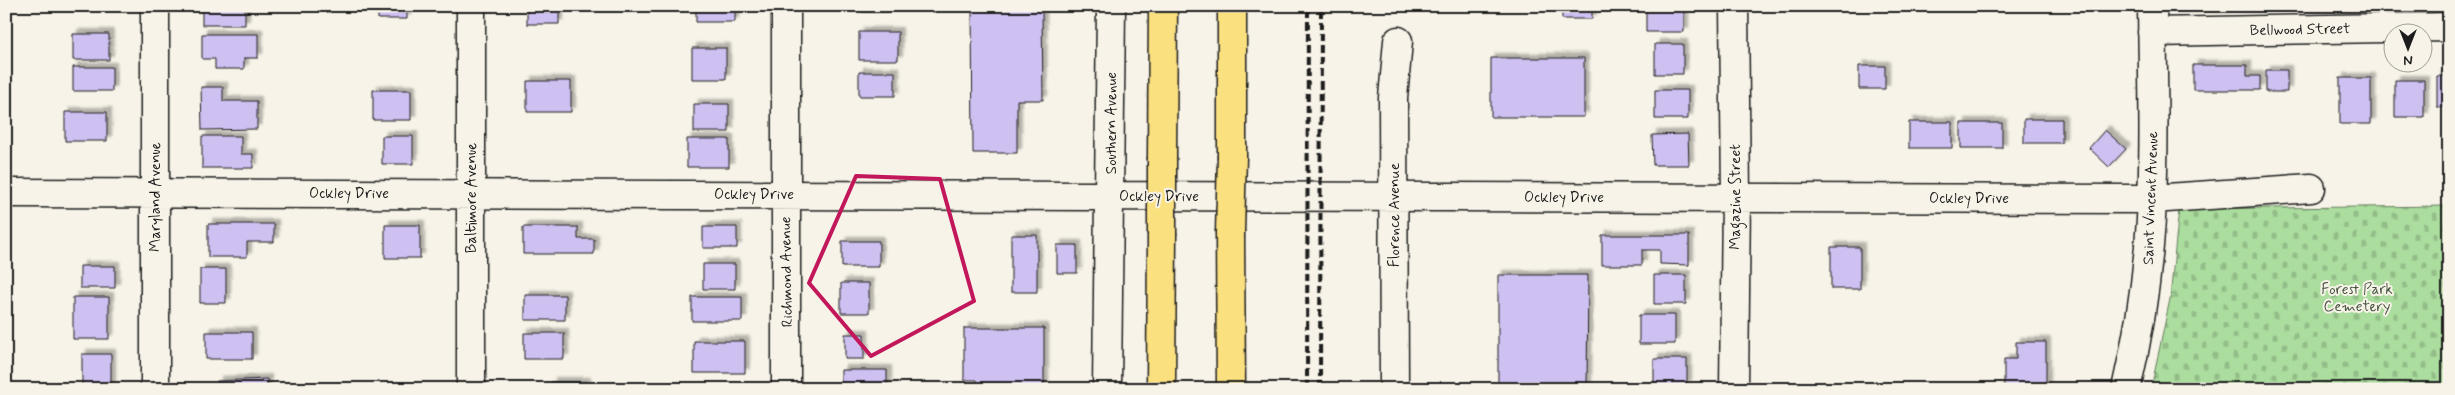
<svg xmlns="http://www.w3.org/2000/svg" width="2455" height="395" font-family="Mynerve,sans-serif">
	<defs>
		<pattern id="cemetery-stones" width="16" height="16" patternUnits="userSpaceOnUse" patternTransform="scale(1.25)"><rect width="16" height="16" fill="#abdd9e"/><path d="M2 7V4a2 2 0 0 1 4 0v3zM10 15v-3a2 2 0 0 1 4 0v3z" fill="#93bd88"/></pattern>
		<filter id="shadow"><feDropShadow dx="4.5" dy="-4.5" stdDeviation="1" flood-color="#0004"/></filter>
	</defs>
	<rect width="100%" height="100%" fill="#f7f3e8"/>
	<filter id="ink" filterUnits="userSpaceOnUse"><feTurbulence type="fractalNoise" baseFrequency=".02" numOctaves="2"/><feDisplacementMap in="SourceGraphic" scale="10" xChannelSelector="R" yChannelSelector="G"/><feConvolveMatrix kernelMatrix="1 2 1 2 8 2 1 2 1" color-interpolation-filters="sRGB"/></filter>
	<g filter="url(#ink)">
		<path fill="url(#cemetery-stones)" stroke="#647c5d" d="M2449,206V389H2151L2170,299L2179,209Z"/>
		<path fill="#cfc0f2" stroke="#1c1c1c" filter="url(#shadow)" d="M202,6H245V25H202Z
			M378,6H407V19H378Z
			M527,6H559V24H527Z
			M696,6H735V22H696Z
			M862,6H890V12H862Z
			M972,6H1042L1043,100H1017V153H973Z
			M1562,6H1592V19H1562Z
			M1646,6H1684V32H1646Z
			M859,32H898V60H859Z
			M73,34H109V60H73Z
			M202,34H258V58H244V69H215V59H202Z
			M1655,44H1683V74H1655Z
			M692,48H726V79H692Z
			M1491,58H1584V117H1491Z
			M2193,65H2247V76H2260V90H2193Z
			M1859,66H1885V89H1859Z
			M73,67H112V91H73Z
			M2266,70H2287V92H2266Z
			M859,72H895V96H859Z
			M2437,76H2449V107H2437Z
			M2340,78H2371V124H2340Z
			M2395,80H2424V117H2395Z
			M527,81H571V112H527Z
			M201,87H223V101H257V129L202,130Z
			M373,90H411V120H373Z
			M1655,90H1688V119H1655Z
			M694,104H729V132H694Z
			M65,112H107V141H65Z
			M2024,119H2062V143H2024Z
			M1909,122H1952V148H1909Z
			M1961,123H2002V148H1961Z
			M2105,130L2126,149L2109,167L2089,148Z
			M1688,134L1689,165H1653L1652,135Z
			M202,136H241V154H253V168H202Z
			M382,136H413V164H382Z
			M687,139H729V167H687Z
			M208,224H274V242H247V257H208Z
			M385,225H420V258H385Z
			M523,227H578V239H594V254H523Z
			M703,227H737V248H703Z
			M1011,235H1037V292H1011Z
			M1602,235H1689V265L1660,264V250H1642V265H1602Z
			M842,241H879V267H842Z
			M1057,245H1077V273H1057Z
			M1831,247H1860V289H1831Z
			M703,264H735V289H703Z
			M80,266H115V288H80Z
			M200,269H226V303H200Z
			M1498,275H1588L1587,389H1498Z
			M1654,275H1686V304H1654Z
			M841,283H869V313H841Z
			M525,295H565V320H525Z
			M73,297H109V339H73Z
			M692,297H742V321H692Z
			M1639,315H1675V344H1639Z
			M964,328H1044V389H977V380H964Z
			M206,332H252V359H206Z
			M524,333H564V359H524Z
			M845,334H864V359H845Z
			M694,341H745V373H694Z
			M2016,342H2046V389H2004V359H2016Z
			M82,354H111V388H82Z
			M1654,359H1687V385H1654Z
			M841,370H887V389H841Z
			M267,379V389H217V381Z
			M551,382H586V389H551Z"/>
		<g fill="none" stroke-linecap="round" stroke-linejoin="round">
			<g stroke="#1c1c1c" stroke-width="31">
				<path id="minor" d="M786,6V389
					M1734,6L1736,197L1734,389
					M2152,32L2449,27
					M6,193L2152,199L2311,188
					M155,389V6
					M471,389V6
					M1107,389L1111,6
					M1394,389L1393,98L1398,41
					M2126,389C2137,342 2145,294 2149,246C2156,167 2153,86 2152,6"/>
			</g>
			<g stroke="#1c1c1c" stroke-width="31">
				<path id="highway" d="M1232,6V156
					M1162,157L1163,6
					M1230,233L1231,389
					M1161,389L1162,235"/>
			</g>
			<use href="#minor" stroke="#f7f3e8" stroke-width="28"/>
			<use href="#highway" stroke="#fbe080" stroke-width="28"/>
			<path stroke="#1c1c1c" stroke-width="4" stroke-dasharray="8 4" stroke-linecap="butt" d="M1307,389L1308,6
				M1320,389L1321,6"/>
			<g stroke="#1c1c1c" stroke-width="31" stroke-linecap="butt">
				<path id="highway-bridge" d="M1230,233L1232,156
					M1162,235V157"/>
			</g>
			<use href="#highway-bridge" stroke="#fbe080" stroke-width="28"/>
		</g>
	</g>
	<path fill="none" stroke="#c2185b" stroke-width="4" stroke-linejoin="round" d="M856,176L940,179L974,301L871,356L809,283Z"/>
	<g text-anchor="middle" stroke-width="4" stroke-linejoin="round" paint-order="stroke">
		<g font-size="15" fill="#1c1c1c" stroke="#f7f3e8">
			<text transform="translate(2300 29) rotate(-1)" y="5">Bellwood Street</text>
			<text transform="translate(1111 123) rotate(-90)" y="5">Southern Avenue</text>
			<text x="349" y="198">Ockley Drive</text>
			<text x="754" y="199">Ockley Drive</text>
			<text x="1159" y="201">Ockley Drive</text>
			<text transform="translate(155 197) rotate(-90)" y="5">Maryland Avenue</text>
			<text x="1564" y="202">Ockley Drive</text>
			<text transform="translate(1735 197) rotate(-90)" y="5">Magazine Street</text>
			<text transform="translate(471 198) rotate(-90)" y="5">Baltimore Avenue</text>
			<text x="1969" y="203">Ockley Drive</text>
			<text transform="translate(2150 198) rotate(-88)" y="5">Saint Vincent Avenue</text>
			<text transform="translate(1394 215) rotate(-90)" y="5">Florence Avenue</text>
			<text transform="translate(786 272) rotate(-91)" y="5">Richmond Avenue</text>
		</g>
		<g font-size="15" fill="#475643" stroke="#f7f3e8">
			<text x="2357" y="294">Forest Park<tspan x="2357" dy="17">Cemetery</tspan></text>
		</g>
	</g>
	<rect width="2455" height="395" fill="none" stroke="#f7f3e8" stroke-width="25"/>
	<rect x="12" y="12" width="2430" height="370" fill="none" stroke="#1c1c1c" stroke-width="2" filter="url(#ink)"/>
	<g transform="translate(2408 48) rotate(180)"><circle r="24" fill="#f7f3e8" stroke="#9f9d96"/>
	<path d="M0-4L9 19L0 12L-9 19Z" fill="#1c1c1c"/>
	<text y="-8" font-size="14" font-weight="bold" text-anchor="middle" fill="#1c1c1c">N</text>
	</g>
</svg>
